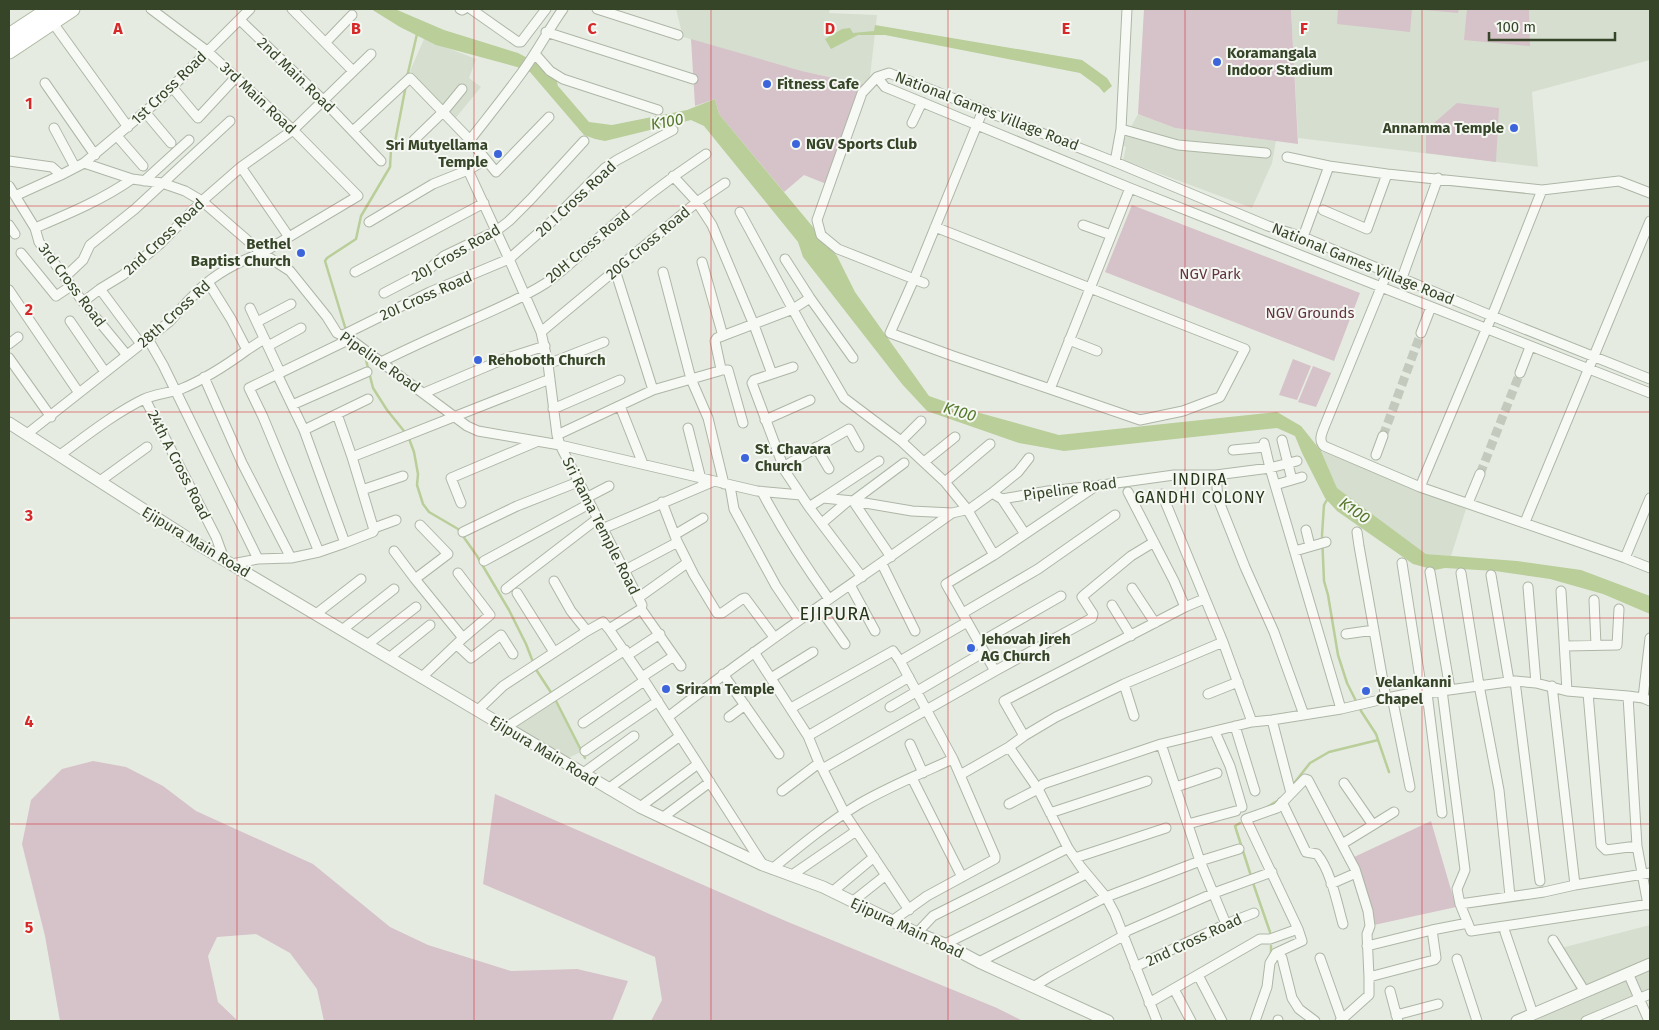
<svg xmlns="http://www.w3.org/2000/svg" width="1659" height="1030" font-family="'Fira Sans',sans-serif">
	<rect width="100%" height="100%" fill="#e6ebe2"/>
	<path fill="#d6decf" d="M676,9H830L829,13L877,15L869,86L802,71L683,37Z
		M1291,9H1650V60L1532,92L1538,167L1298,138Z
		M424,39L476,59L469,78L481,87L454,120L410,71Z
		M1138,114L1175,128L1276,141L1272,163L1252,208L1123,160L1126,147L1121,145Z
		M1321,451L1466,509L1451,556L1426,554L1337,488Z
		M554,699L581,752L566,759L515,727Z
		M1650,925V959L1576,990L1561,948Z
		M1650,971V992L1578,1021H1534Z"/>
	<path fill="#d6c2c9" d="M1144,9H1291L1298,144L1175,128L1138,114Z
		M1338,9H1412L1410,32L1337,24Z
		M1413,9H1459L1458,13Z
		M1467,9H1529L1530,46L1464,40Z
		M691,39L802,71L869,86L834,187L804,175L784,192L719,114L715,99L695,106Z
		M1457,103L1499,108L1496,162L1426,153V124L1434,123Z
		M1132,205L1360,293L1334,361L1105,272Z
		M1293,359L1311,366L1297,400L1279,395Z
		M1313,366L1331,373L1316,407L1298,402Z
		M93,761L126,767L163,786L196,811L313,864L390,927L428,945L511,971L577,969L628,981L612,1021H324L317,989L290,953L256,934L217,937L208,956L218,1002L238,1021H60L45,936L22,844L31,800L62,769Z
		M495,794L788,922L997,1008L1023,1021H651L662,1000L655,957L483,884Z
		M1431,821L1456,907L1374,925L1352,858Z"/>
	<path fill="#b9ce99" d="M371,9H395L444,30L518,53L537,63L556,78L558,86L589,122L612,125L687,110L715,99L719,114L837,256L855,292L929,396L969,410L1059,435L1277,412L1301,426L1321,451L1337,488L1426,554L1517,561L1581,570L1650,596V614L1603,594L1550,579L1495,571L1445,568L1435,570L1413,564L1337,511L1325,498L1302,453L1295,436L1277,428L1064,451L1019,443L927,411L902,384L803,257L798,242L704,126L691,120L605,141L595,139L584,135L530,72L517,67L436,45L400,27Z
		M875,25L1082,60L1107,78L1112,86L1104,93L1099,87L1080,73L885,35H858L831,49L825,39L842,29L850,28L853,33L874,31Z"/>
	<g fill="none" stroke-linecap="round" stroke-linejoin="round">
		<path stroke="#b9ce99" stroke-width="2.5" d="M407,77L417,34
			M348,331L345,327L325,261L327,258L356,239L361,216L390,167L391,149L395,142L406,85
			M360,351L366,360L373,388L387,410L408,436L414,452L418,474L417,485L423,504L429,512L458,529L477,556L509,610L526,644L533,662
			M1328,498L1324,505L1322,535L1324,581L1328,595L1338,655L1347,683L1361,711L1376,734L1389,772
			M535,668L552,694
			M555,699L585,758
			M1295,782L1310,763L1329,752L1378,740
			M1267,807L1279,800
			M1240,823L1235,826L1251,876
			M1253,883L1270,932
			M1271,946V955"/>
		<path stroke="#c3cabd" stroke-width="9" stroke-dasharray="9 4.5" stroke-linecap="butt" d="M1383,436L1421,333
			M1480,474L1520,373"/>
		<g stroke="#aeb6a6" stroke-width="11">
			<path id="minor" d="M292,9L353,71
				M460,9L462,10L464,9
				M471,9L518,42H521L546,9
				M597,9L678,35
				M240,20L323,100L381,161
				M53,23L128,127
				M546,32L693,79
				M326,42L352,15
				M535,54L550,71L563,79L658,110
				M877,77L885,87L1130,188L1650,393
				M45,83L95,155
				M172,87L198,118L236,77
				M983,110L914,279L838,249L821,235L817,220L862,93L877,77L889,73L1115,162L1268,226L1303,237L1492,316L1650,379
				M145,112L171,143
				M912,123L922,102
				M54,128L75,167
				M1121,129L1178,145L1266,153
				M353,131L410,78L470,140L496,172L549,117
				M117,136L143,166
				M414,140L444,111L462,89
				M470,140C487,118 504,97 520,75C536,54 548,30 563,9
				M1287,157L1329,166L1387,174L1542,190L1619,181L1650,193
				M9,161L52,167L61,175L84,163L132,179L162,183L185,191L202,201L262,253L290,271L327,317L337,333L350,339L467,426L478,431L560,445L757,491L801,495
				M1115,162L1121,129L1127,9
				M84,163L159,100L250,9
				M241,167L289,237
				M468,170L509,259L541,332L548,364L557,435L560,445L642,605L641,609L609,629L642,677L763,865
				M673,176L697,202L725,183
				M144,181L189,140
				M9,186L35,228L39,242L83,302L126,354
				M15,196L61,175
				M1323,210L1367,229L1387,174
				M740,212L803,328L844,398L901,441L945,482L967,509L994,555
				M369,222L433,184L468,170L485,160
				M9,225L15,234
				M1083,225L1111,235
				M935,227L1245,349L1220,397L1183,411L1140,420L1050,389
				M35,228C68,214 102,200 132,179
				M1303,237L1329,166
				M21,253L56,296L71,286
				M785,259L810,298L853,358
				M702,262L723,336
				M615,270L653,390
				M355,272L484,203
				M663,272L691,379L708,418L724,484
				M1387,273L1325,425C1322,433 1318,440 1324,446L1420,487L1625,558L1650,498
				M65,277L83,260L90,245L135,209L230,121
				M1402,278L1438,178
				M924,283L914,279L890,333L953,356L1050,389L1130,188
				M100,289L141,344
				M9,290L79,393
				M384,293L428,270L444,256L496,231L509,221L531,199L584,141
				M83,302L100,289L123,275L161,243L202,201L241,167L293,130L371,54
				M250,308L280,372
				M70,321L105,372
				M257,322L291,304
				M541,332L697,202L712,225L754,325L772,374L754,380L752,383L785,471L809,507L862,577
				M1421,333L1431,307
				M343,335L430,292L509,259L550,223L605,168L617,160L673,130
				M148,339L163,365L258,559
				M1069,340L1097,351
				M9,344L18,337
				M268,346L301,328
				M247,350L264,339
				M9,358L51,417
				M381,362C409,348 438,335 467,322C494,310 521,299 546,283C567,268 585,250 604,233C636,204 670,178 706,154
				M548,364L604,342
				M720,370H728L743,423
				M1520,373L1530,347
				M277,374L304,430L345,543
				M772,374L793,367
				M204,377L242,463L291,558
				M424,393L504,359L545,346
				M145,399L216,537L224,559
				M292,405L367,372
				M620,406L643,464
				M553,409L620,380
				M337,414L368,399
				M765,420L810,400
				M688,428L701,479
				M27,434L169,322C178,313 184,304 193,296C211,276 237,262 262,253L358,196L293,130L207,51L151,9
				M557,435L653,390L719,371L721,369L715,341L717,338L793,309L810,298
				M1282,440L1292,480
				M901,441L921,421
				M1264,443L1270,468L1297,461
				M816,447L829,469
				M1233,450L1265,447
				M60,455C86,436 115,413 144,399C155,394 169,393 181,389C203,380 228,364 247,350L231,319L208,282
				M1376,455L1383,436
				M352,457L550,379
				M924,462L955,437
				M783,467L849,429L859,447
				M1216,475L1218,499L1245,567L1274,632L1304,715
				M100,481L147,447
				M945,482L990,444
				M1275,485L1302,477
				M730,486L734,509L776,586L799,620
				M1420,487L1496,306L1542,190
				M1093,488L994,555L946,584L995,671L1092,618L1093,614L1082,597L1084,595L1131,556L1154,542
				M362,490L403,476
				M762,492C782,530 804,564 829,599
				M1128,492L1174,581L1185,607
				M992,493L1018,472L1029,458
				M1162,494L1223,642L1252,722
				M586,498L609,486
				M823,498L879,461
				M1002,499L1025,534
				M662,502L675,536
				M461,503L451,478L536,442
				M1468,503L1480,474
				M809,507L823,498L853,501L912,511L952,513L970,509L992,493L1002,499L1048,491L1095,486L1174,475H1216L1270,468L1341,709
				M1525,522L1650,221
				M822,523L848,501
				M420,525L448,554L415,579L463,638L421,678
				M374,528L396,520
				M602,529L712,482
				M1306,530L1310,546
				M463,532L517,506L578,482
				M1357,532L1359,546L1386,698
				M677,541L694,575L717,613H722L742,599L745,598L774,637
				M394,551L415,579
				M1295,551L1326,542
				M319,552L263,417L249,388L350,339
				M891,557L853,501L904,463
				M1625,558L1650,568
				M484,561L589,504
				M1402,563L1422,691
				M232,564L258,559L291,558L319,552L345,543L373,532L374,530L352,457L337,414L304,430
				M882,564L915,631
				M625,570L676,543L677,541L675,536L676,534L703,518
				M1430,572L1450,689
				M458,573L490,615L463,638
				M1461,573L1479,685L1499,790L1510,896
				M1491,575L1509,681
				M850,585L875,631
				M1528,587L1536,683
				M1132,588L1155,623
				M506,589L597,519
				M1561,591L1567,691
				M517,593L554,652
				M638,598L687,563
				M1594,600L1596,645
				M1112,605L1131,636
				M819,607L845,644
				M641,609L681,666
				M963,613L1038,569L1115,515
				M316,614L361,579
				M342,630L394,589
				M587,631L603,622L609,629
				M1346,634L1374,630
				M979,643L1061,596
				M367,645L416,607
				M457,645L471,658L501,635L513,654
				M1565,646L1617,645L1619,609
				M754,652L808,736L909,677
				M628,655L660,634
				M389,658L430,625
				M900,661L967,622
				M723,674L779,754
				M642,677L674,656
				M771,678L813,652
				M1515,681L1540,881
				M1124,684L1134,716
				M1552,686L1575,885
				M1442,690L1465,870L1457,889L1460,904L1471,931L1650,904
				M1427,693L1442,813
				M1588,693L1601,845L1606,850L1637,846
				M1208,694L1238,682
				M1628,696L1637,846L1648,905
				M1392,697L1410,787
				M1643,698L1650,638
				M890,707L984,652
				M791,708L893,651L900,661L953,759L995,856V859L927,896L892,921
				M477,711L503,686L587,631L571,611L554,581
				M668,717C760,645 857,581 952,513
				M729,717L745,705
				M1272,720L1291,793
				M583,723L644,681
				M1235,726L1255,791
				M505,728L625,650
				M1215,732L1230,766L1242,807
				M808,736L819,763L822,768H824L995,671
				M1024,736L1004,701L1185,607L1204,599
				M910,744L923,773
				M1161,744L1200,861L1226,924
				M1009,747L1038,789L1068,848L1081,867L1106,897L1115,914L1157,1021
				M585,751L658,701
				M822,768L845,814L909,910
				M582,774L634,736
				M960,775L1009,747L1024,736L1056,717L1124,684L1223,642
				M912,778L962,877
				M1344,783L1373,825L1394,812
				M1176,787L1217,773
				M608,789L680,736
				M782,791L819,763
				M1282,802L1306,852L1317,854C1331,871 1337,903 1343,924
				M1009,804L1038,789L1043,784L1161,744L1252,722L1272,720L1341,709L1392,697L1422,691L1427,693L1515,681L1536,683L1567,691L1628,696L1643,698L1650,701
				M640,807L698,764
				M1050,813L1147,781
				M662,818L710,782
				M1188,824L1236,811
				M1342,844L1373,825
				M1075,858L1166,828
				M772,869C800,846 828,823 859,804C888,787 922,773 953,759
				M792,875L856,831
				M1331,884L1356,873
				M832,892L874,857
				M852,902L886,875
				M1460,904L1544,892L1575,885L1650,873
				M1505,932L1533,1014
				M917,933L933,916L1068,848
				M1553,940L1585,992
				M945,944L1082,876L1085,872
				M1367,946L1432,930
				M1276,953L1282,958L1292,998L1299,1009L1315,1021
				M1320,958L1342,1020
				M1457,959L1477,1021
				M979,962L1106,897L1200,861L1239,849
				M1135,967L1226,924L1254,913
				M1628,973L1649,1021
				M1198,975L1222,1021
				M1033,987L1051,976L1123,936L1127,931L1214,893L1272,872
				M1174,989L1191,1021
				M1390,991L1398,1021
				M1149,1003L1260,939H1270L1298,929
				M1396,1015L1438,1004
				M1255,1021L1267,987L1270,963L1276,953L1302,941L1298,929L1246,819L1277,808L1305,779L1308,780L1355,869L1368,911L1370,926L1367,934L1369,977
				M1278,1021V1020
				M1340,1021L1369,995V977L1434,960L1436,958L1432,930L1468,923
				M1586,1021L1650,994"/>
		</g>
		<g stroke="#aeb6a6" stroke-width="13">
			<path id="tertiary" d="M9,423L194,542L640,807L763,865L823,887L917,933L945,944L979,962L1108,1021
				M1517,1021L1650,964"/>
		</g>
		<g stroke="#acb8a0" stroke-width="17">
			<path id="primary" d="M9,36L50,9
				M9,51L72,9"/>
		</g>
		<use href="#minor" stroke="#f7f9f5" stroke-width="9"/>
		<use href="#tertiary" stroke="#f7f9f5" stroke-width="11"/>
		<use href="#primary" stroke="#fff" stroke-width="15"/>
	</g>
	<path fill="none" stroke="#d62828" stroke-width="1" stroke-opacity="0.55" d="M237,9V1021M474,9V1021M711,9V1021M948,9V1021M1185,9V1021M1422,9V1021M9,206H1650M9,412H1650M9,618H1650M9,824H1650"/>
	<g fill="#3c65db" stroke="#f5f8f2" stroke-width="2">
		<circle cx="1217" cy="62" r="5"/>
		<circle cx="767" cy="84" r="5"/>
		<circle cx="1514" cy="128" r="5"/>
		<circle cx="796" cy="144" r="5"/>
		<circle cx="498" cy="154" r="5"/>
		<circle cx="301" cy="253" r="5"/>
		<circle cx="478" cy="360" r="5"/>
		<circle cx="745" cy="458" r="5"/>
		<circle cx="971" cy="648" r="5"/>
		<circle cx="666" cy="689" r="5"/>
		<circle cx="1366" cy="691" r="5"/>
	</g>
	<g text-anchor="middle" stroke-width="4" stroke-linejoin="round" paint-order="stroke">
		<g font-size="15" font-weight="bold" fill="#364528" stroke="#f5f8f2" text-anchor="start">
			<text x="1227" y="58">Koramangala<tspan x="1227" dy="17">Indoor Stadium</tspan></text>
			<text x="777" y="89">Fitness Cafe</text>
			<text x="1504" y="133" text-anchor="end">Annamma Temple</text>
			<text x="806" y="149">NGV Sports Club</text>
			<text x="488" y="150" text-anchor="end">Sri Mutyellama<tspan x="488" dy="17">Temple</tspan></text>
			<text x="291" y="249" text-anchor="end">Bethel<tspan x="291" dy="17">Baptist Church</tspan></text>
			<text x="488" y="365">Rehoboth Church</text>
			<text x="755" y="454">St. Chavara<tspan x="755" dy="17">Church</tspan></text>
			<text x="981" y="644">Jehovah Jireh<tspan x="981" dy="17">AG Church</tspan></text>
			<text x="1376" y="687">Velankanni<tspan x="1376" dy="17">Chapel</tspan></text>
			<text x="676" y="694">Sriram Temple</text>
		</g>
		<g font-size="15" fill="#364528" stroke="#f5f8f2">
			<text transform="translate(296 75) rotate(44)" y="5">2nd Main Road</text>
			<text transform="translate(169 88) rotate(-44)" y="5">1st Cross Road</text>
			<text transform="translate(258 98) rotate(43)" y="5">3rd Main Road</text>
			<text transform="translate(987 111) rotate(21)" y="5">National Games Village Road</text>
			<text transform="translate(576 199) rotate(-43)" y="5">20 I Cross Road</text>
			<text transform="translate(164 237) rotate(-43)" y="5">2nd Cross Road</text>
			<text transform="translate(648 243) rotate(-40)" y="5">20G Cross Road</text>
			<text transform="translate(588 246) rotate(-40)" y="5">20H Cross Road</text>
			<text transform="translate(456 253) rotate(-30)" y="5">20J Cross Road</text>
			<text transform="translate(1363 264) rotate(22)" y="5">National Games Village Road</text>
			<text transform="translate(72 285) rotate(53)" y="5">3rd Cross Road</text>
			<text transform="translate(426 296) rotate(-24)" y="5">20I Cross Road</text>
			<text transform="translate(174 314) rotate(-42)" y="5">28th Cross Rd</text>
			<text transform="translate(380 362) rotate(35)" y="5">Pipeline Road</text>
			<text transform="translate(179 465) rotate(63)" y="5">24th A Cross Road</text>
			<text transform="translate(1070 489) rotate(-8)" y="5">Pipeline Road</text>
			<text transform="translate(601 526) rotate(63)" y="5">Sri Rama Temple Road</text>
			<text transform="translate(196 542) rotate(31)" y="5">Ejipura Main Road</text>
			<text transform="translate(544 751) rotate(31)" y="5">Ejipura Main Road</text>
			<text transform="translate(907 928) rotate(25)" y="5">Ejipura Main Road</text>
			<text transform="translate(1194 940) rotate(-25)" y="5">2nd Cross Road</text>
		</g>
		<g font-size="15" fill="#623442" stroke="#f5f8f2">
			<text x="1210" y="279">NGV Park</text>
			<text x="1310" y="318">NGV Grounds</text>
		</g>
		<g font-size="16" font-style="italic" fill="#56782d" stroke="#f5f8f2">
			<text transform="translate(667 121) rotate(-11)" y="6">K100</text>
			<text transform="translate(960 411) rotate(17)" y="6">K100</text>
			<text transform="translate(1355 510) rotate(35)" y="6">K100</text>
		</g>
		<g font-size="16" letter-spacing="1" fill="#27361a" stroke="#f5f8f2">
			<text x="1200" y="485">INDIRA<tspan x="1200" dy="18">GANDHI COLONY</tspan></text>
		</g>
		<g font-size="18" letter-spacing="1" fill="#27361a" stroke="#f5f8f2">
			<text x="835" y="620">EJIPURA</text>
		</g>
	</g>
	<g font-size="16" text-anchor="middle" font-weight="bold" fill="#d62828" stroke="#f5f8f2" stroke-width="4" stroke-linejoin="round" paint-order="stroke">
		<text x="118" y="34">A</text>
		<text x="356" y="34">B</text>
		<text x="592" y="34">C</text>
		<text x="830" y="34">D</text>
		<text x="1066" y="34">E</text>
		<text x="1304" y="34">F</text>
		<text x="29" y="109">1</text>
		<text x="29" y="315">2</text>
		<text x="29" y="521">3</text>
		<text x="29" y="727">4</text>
		<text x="29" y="933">5</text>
	</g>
	<rect width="1659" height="1030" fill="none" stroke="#364528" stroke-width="20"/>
	<path d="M1489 32v8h126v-8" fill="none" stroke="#364528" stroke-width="2.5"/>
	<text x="1496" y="32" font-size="15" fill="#364528" stroke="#f5f8f2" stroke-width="4" paint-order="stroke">100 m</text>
</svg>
